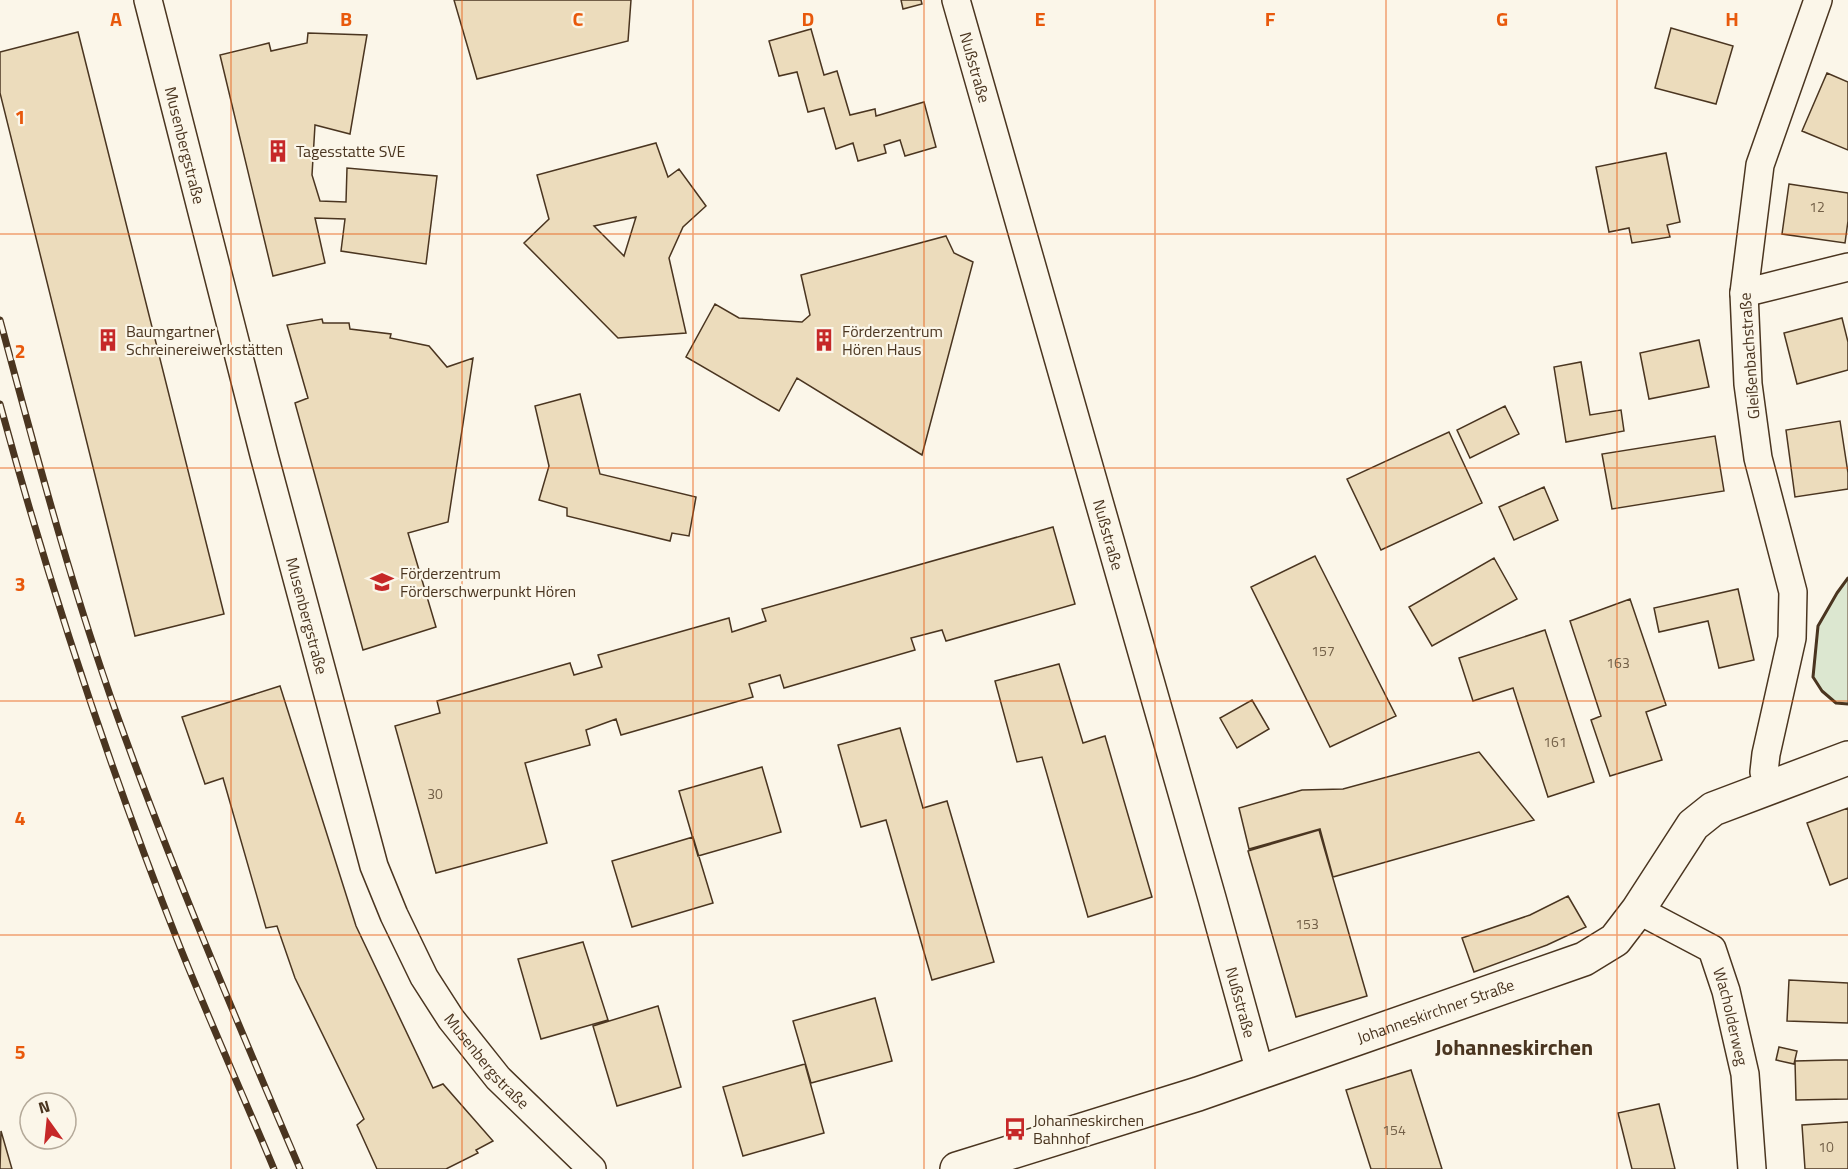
<svg xmlns="http://www.w3.org/2000/svg" width="1848" height="1169" font-family="'Titillium Web',sans-serif">
	<rect width="100%" height="100%" fill="#fbf6e9"/>
	<path fill="#dce7d0" stroke="#887966" stroke-width="1.5" d="M1848,578V704L1836,703L1822,691L1813,677L1818,626L1837,593Z"/>
	<path fill="#ecdcbc" stroke="#4a3520" stroke-width="1.5" fill-rule="evenodd" d="M454,0H631L628,41L477,79Z
		M901,0H921L922,4L903,9Z
		M1671,28L1733,46L1716,104L1655,88Z
		M811,29L824,75L837,71L850,115L875,109L876,116L924,102L936,147L905,156L900,140L884,145L886,153L858,161L853,143L836,149L824,108L808,112L797,72L779,76L769,41Z
		M78,32L224,614L135,636L0,93V52Z
		M308,33L367,35L350,134L315,125L312,175L320,201L346,202L347,168L437,176L426,264L341,251L345,219L315,218L325,263L273,276L220,55L269,43L271,51L307,43Z
		M1827,73L1848,82V150L1802,131Z
		M656,143L668,177L679,169L706,206L683,227L669,258L686,333L618,338L524,243L549,219L537,175ZM636,217L624,256L594,226Z
		M1666,153L1680,222L1667,225L1670,237L1632,243L1629,228L1609,232L1596,167Z
		M1789,184L1848,193V221L1845,243L1782,234Z
		M946,236L954,253L973,262L922,455L797,378L779,411L686,357L715,304L739,318L802,322L810,315L801,275Z
		M1842,318L1848,342V370L1797,384L1784,333Z
		M322,319L323,323H349L350,329L391,334L390,338L429,346L447,367L473,358L448,522L408,533L436,627L363,650L295,403L308,398L287,325Z
		M1699,340L1709,387L1649,399L1640,353Z
		M1581,362L1590,415L1621,410L1624,431L1566,442L1554,367Z
		M580,394L600,474L696,497L689,536L672,533L670,541L567,516V508L539,500L549,466L535,406Z
		M1505,406L1519,434L1470,458L1457,430Z
		M1840,421L1848,473V489L1795,497L1786,430Z
		M1449,432L1482,503L1381,550L1347,479Z
		M1715,436L1724,491L1612,509L1602,454Z
		M1544,487L1558,520L1514,540L1499,507Z
		M1053,527L1075,604L946,641L942,630L911,638L915,650L784,688L780,675L749,684L753,697L621,735L616,719L586,730L590,745L525,763L547,843L436,873L395,726L440,713L437,701L570,663L574,675L602,667L598,655L729,618L732,632L766,621L762,609Z
		M1315,556L1396,716L1330,747L1251,587Z
		M1494,558L1517,599L1432,646L1409,607Z
		M1738,589L1754,660L1719,668L1708,621L1659,632L1654,608Z
		M1630,599L1666,705L1646,712L1662,760L1610,776L1591,720L1601,716L1570,621Z
		M1545,630L1594,782L1548,797L1513,688L1473,701L1459,658Z
		M1059,664L1083,743L1105,736L1152,897L1088,917L1042,757L1017,762L995,681Z
		M280,686L356,926L433,1088L443,1084L493,1141L476,1150L478,1153L446,1169H377L357,1125L364,1119L295,978L277,926L266,928L223,778L205,784L182,717Z
		M1252,700L1269,729L1237,748L1220,718Z
		M900,728L923,808L947,801L994,962L932,980L886,820L861,827L838,745Z
		M1479,752L1534,820L1333,877L1320,829L1249,849L1239,808L1302,790L1343,789Z
		M762,767L781,832L698,856L679,791Z
		M1848,808V878L1830,885L1807,823Z
		M1319,830L1367,996L1296,1017L1248,851Z
		M693,837L713,903L632,927L612,861Z
		M1568,896L1586,927L1547,945L1474,972L1462,938L1530,915Z
		M583,942L608,1020L541,1039L518,959Z
		M1789,980L1848,983V1023L1787,1021Z
		M875,998L892,1061L811,1083L793,1021Z
		M658,1006L681,1087L617,1106L593,1026Z
		M1779,1047L1797,1051L1794,1064L1776,1060Z
		M1835,1060H1848V1099L1796,1100L1795,1061Z
		M805,1064L824,1133L743,1156L723,1087Z
		M1411,1070L1442,1169H1371L1346,1090Z
		M1659,1104L1675,1169H1632L1618,1113Z
		M1848,1122V1169H1805L1802,1125Z
		M1,1131L12,1169H0Z"/>
	<g fill="none" stroke-linecap="round" stroke-linejoin="round">
		<g stroke="#4a3520" stroke-width="30">
			<g id="street">
				<path id="s1" d="M148,0L264,455L374,866L394,915L424,977L451,1019L498,1078L592,1169"/>
				<path id="s2" d="M956,0L1212,898L1260,1072"/>
				<path d="M1744,293L1848,267"/>
				<path d="M1768,787L1764,772L1766,754L1792,638L1793,592L1758,458L1748,384L1744,293L1760,165L1818,0"/>
				<path id="s3" d="M1638,910L1712,949L1726,991L1745,1074L1752,1169"/>
			</g>
		</g>
		<g stroke="#4a3520" stroke-width="36">
			<g id="secondary">
				<path id="s4" d="M957,1169L1198,1094L1584,959L1615,940L1638,910L1693,825L1713,809L1848,758"/>
			</g>
		</g>
		<use href="#street" stroke="#fbf6e9" stroke-width="27"/>
		<use href="#secondary" stroke="#fbf6e9" stroke-width="33"/>
		<g stroke="#4a3520" stroke-width="7">
			<path id="rail" d="M0,320C36,453 71,586 117,715C172,869 236,1019 300,1169
				M0,404C50,588 110,770 180,947C210,1022 243,1095 274,1169"/>
		</g>
		<use href="#rail" stroke="#fbf6e9" stroke-width="4.5" stroke-dasharray="14" stroke-linecap="butt"/>
		<path stroke="#4a3520" stroke-width="3" d="M1848,578L1837,593L1818,626L1813,677L1822,691L1836,703L1848,704"/>
	</g>
	<path fill="none" stroke="#e8590c" stroke-width="1.5" stroke-opacity="0.55" d="M231,0V1169M462,0V1169M693,0V1169M924,0V1169M1155,0V1169M1386,0V1169M1617,0V1169M0,234H1848M0,468H1848M0,701H1848M0,935H1848"/>
	<defs>
		<g id="building-bare" transform="scale(1.8)"><path d="M-4-6H4V6H1V3H-1V6H-4ZM-2.5-4.3h1.7v1.8h-1.7ZM.8-4.3h1.7v1.8H.8ZM-2.5-1h1.7V.8h-1.7ZM.8-1h1.7V.8H.8Z" fill="#c62828" stroke="#fbf6e9" stroke-width="2.5" paint-order="stroke"/></g>
		<g id="school-bare" transform="scale(1.8)"><path d="M0-5L7-2L0 1L-7-2ZM-4 1L0 2.5L4 1V4Q0 6-4 4Z" fill="#c62828" stroke="#fbf6e9" stroke-width="2.5" paint-order="stroke"/></g>
		<g id="bus-bare" transform="scale(1.8)"><path d="M-5-6H5V4H4V6H2V4H-2V6H-4V4H-5ZM-3.5-4V0h7V-4ZM-3.5 1.2v1.5H-2V1.2ZM2 1.2v1.5H3.5V1.2Z" fill="#c62828" stroke="#fbf6e9" stroke-width="2.5" paint-order="stroke"/></g>
	</defs>
	<g fill-rule="evenodd">
		<use href="#building-bare" x="278" y="151"/>
		<use href="#building-bare" x="108" y="340"/>
		<use href="#building-bare" x="824" y="340"/>
		<use href="#school-bare" x="382" y="582"/>
		<use href="#bus-bare" x="1015" y="1129"/>
	</g>
	<g text-anchor="middle" stroke-width="4.5" stroke-linejoin="round" paint-order="stroke">
		<g font-size="14" fill="#725f47">
			<text x="1817" y="212">12</text>
			<text x="1323" y="656">157</text>
			<text x="1618" y="668">163</text>
			<text x="1555" y="747">161</text>
			<text x="435" y="799">30</text>
			<text x="1307" y="929">153</text>
			<text x="1394" y="1135">154</text>
			<text x="1826" y="1152">10</text>
		</g>
		<g font-size="16" fill="#4a3520" stroke="#fbf6e9">
			<text dy="6" stroke="none"><textPath href="#s2" startOffset="70">Nußstraße</textPath></text>
			<text dy="6" stroke="none"><textPath href="#s1" startOffset="150">Musenbergstraße</textPath></text>
			<text transform="translate(1749 356) rotate(-94)" y="6">Gleißenbachstraße</text>
			<text dy="6" stroke="none"><textPath href="#s2" startOffset="556">Nußstraße</textPath></text>
			<text dy="6" stroke="none"><textPath href="#s1" startOffset="636">Musenbergstraße</textPath></text>
			<text dy="6" stroke="none"><textPath href="#s2" startOffset="1042">Nußstraße</textPath></text>
			<text dy="6" stroke="none"><textPath href="#s4" startOffset="504">Johanneskirchner Straße</textPath></text>
			<text dy="6" stroke="none"><textPath href="#s3" startOffset="154">Wacholderweg</textPath></text>
			<text dy="6" stroke="none"><textPath href="#s1" startOffset="1122">Musenbergstraße</textPath></text>
		</g>
		<g font-size="16" fill="#4a3520" stroke="#fbf6e9" text-anchor="start">
			<text x="296" y="157">Tagesstatte SVE</text>
			<text x="126" y="337">Baumgartner<tspan x="126" dy="18">Schreinereiwerkstätten</tspan></text>
			<text x="842" y="337">Förderzentrum<tspan x="842" dy="18">Hören Haus</tspan></text>
			<text x="400" y="579">Förderzentrum<tspan x="400" dy="18">Förderschwerpunkt Hören</tspan></text>
			<text x="1033" y="1126">Johanneskirchen<tspan x="1033" dy="18">Bahnhof</tspan></text>
		</g>
		<g font-size="22" font-weight="bold" fill="#4a3520" stroke="#fbf6e9">
			<text x="1514" y="1055">Johanneskirchen</text>
		</g>
	</g>
	<g font-size="20" text-anchor="middle" font-weight="bold" fill="#e8590c" stroke="#fbf6e9" stroke-width="4.5" stroke-linejoin="round" paint-order="stroke">
		<text x="116" y="26">A</text>
		<text x="346" y="26">B</text>
		<text x="578" y="26">C</text>
		<text x="808" y="26">D</text>
		<text x="1040" y="26">E</text>
		<text x="1270" y="26">F</text>
		<text x="1502" y="26">G</text>
		<text x="1732" y="26">H</text>
		<text x="20" y="124">1</text>
		<text x="20" y="358">2</text>
		<text x="20" y="591">3</text>
		<text x="20" y="825">4</text>
		<text x="20" y="1059">5</text>
	</g>
	<g transform="translate(48 1121) rotate(345)"><circle r="28" fill="#fbf6e9" stroke="#b4a999" stroke-width="1.5"/>
	<path d="M0-4.5L10 22L0 15L-10 22Z" fill="#c62828"/>
	<text y="-9" font-size="16" font-weight="bold" text-anchor="middle" fill="#4a3520">N</text>
	</g>
</svg>
